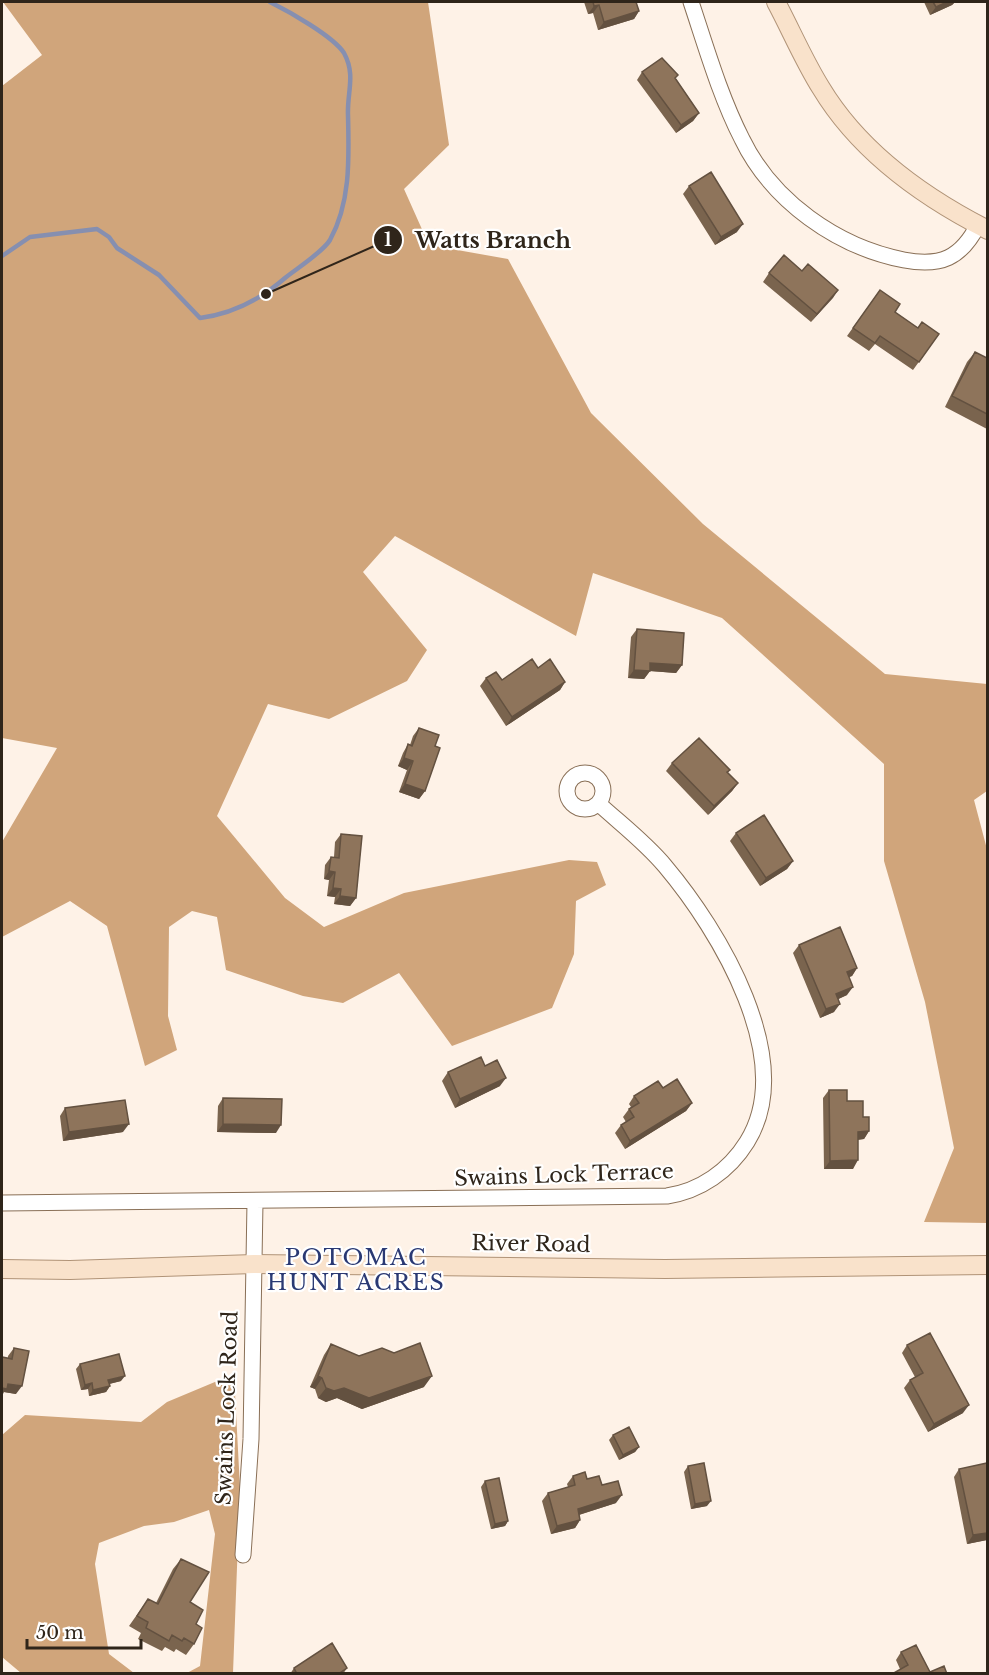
<svg xmlns="http://www.w3.org/2000/svg" width="989" height="1675" font-family="'Libre Baskerville',serif">
	<rect width="100%" height="100%" fill="#fef2e7"/>
	<path fill="#d0a57b" d="M3,2H428L449,145L404,189L429,245L508,259L591,413L703,524L885,674L987,684V791L974,800L988,853L987,1223L924,1222L954,1148L925,1002L884,861V764L722,618L593,573L576,636L395,536L363,572L427,650L407,681L329,719L268,704L217,816L285,898L324,927L404,893L569,860L597,862L606,885L576,901L574,954L552,1008L452,1046L399,973L343,1003L303,996L226,970L217,917L192,911L169,927L168,1016L177,1050L145,1066L107,926L70,901L2,937V842L57,748L2,738V86L42,55Z
		M234,1374L240,1488L233,1673H187L200,1666L215,1534L209,1510L174,1522L144,1526L99,1543L95,1564L109,1654L134,1673H21L2,1657V1435L25,1415L141,1422L167,1402Z"/>
	<g fill="none" stroke-linecap="round" stroke-linejoin="round">
		<path stroke="#868fb0" stroke-width="4.5" d="M2,256L30,237L97,229L109,237L117,248L159,275L200,318C231,314 261,299 285,278C296,269 323,252 330,240C351,202 349,157 348,115C347,92 356,75 344,53C333,36 288,11 270,2"/>
		<g stroke="#896f56" stroke-width="17">
			<path id="minor" d="M691,2C706,47 720,96 742,139C772,201 837,247 904,260C941,267 961,258 978,225
				M567 791a18 18 0 1 1 36 0a18 18 0 1 1-36 0Z
				M2,1203L667,1196C700,1191 729,1171 747,1142C798,1060 719,930 665,866C646,843 621,824 599,804
				M243,1555L251,1439L255,1202"/>
		</g>
		<g stroke="#b09377" stroke-width="20">
			<path id="major" d="M776,2C791,30 804,61 821,88C859,151 923,197 988,230
				M2,1269L70,1270L254,1264L665,1269L988,1265"/>
		</g>
		<use href="#minor" stroke="#fff" stroke-width="15"/>
		<use href="#major" stroke="#f9e2cb" stroke-width="18"/>
	</g>
	<path fill="#7a644e" d="M584,2H636L639,11L634,19L598,30L593,13L588,14Z
		M924,2H955L952,5L930,15Z
		M642,72L676,79L699,113L693,121L676,133L637,80Z
		M689,186L737,232L715,245L683,194Z
		M769,273L838,290L811,322L763,282Z
		M880,290L895,312L918,328L939,334L913,370L875,344L869,351L847,336Z
		M975,352L987,358V429L945,407L967,362Z
		M637,629L682,665L676,673L650,671L644,679L628,678L631,637Z
		M538,668L565,682L560,690L506,726L480,686L486,678L502,680Z
		M419,728L435,746L425,791L419,799L399,792L407,770L398,766L403,753L408,744L410,745L413,736Z
		M672,763L730,770L728,773L738,783L732,791L708,815L666,771Z
		M736,833L793,861L787,869L760,886L730,841Z
		M341,834L356,898L350,906L334,904L335,897L327,896L329,880L324,879L325,865L331,857H334L335,842Z
		M799,945L857,968L852,976L849,977L847,995L838,999L834,1012L820,1018L793,953Z
		M485,1066L500,1086L455,1108L442,1081L448,1072Z
		M663,1088L692,1103L686,1111L625,1149L615,1133L621,1125L626,1122L623,1117L629,1109L631,1107L629,1104L634,1096Z
		M829,1090L847,1101L863,1117L869,1131L864,1139L858,1140L853,1169H824L823,1098Z
		M223,1098L276,1133L217,1132L218,1106Z
		M65,1108L123,1132L63,1141L60,1116Z
		M331,1344L424,1387L362,1409L337,1398L326,1402L318,1398L315,1389L310,1387L324,1355Z
		M907,1345L963,1413L928,1432L904,1388L910,1380L915,1377L902,1353Z
		M14,1348L16,1394L4,1392L8,1356Z
		M80,1364L121,1381L109,1384L110,1386L106,1392L89,1396L88,1389L81,1390L76,1369Z
		M613,1435L639,1447L635,1452L619,1460L609,1440Z
		M688,1466L707,1506L691,1509L684,1472Z
		M959,1469L987,1540L967,1544L954,1477Z
		M573,1476L587,1479L602,1485L616,1503L579,1515L580,1520L575,1528L551,1534L542,1501L548,1493L568,1487L567,1484Z
		M485,1481L508,1521L505,1526L491,1529L481,1487Z
		M181,1559L196,1624L194,1644L186,1655L176,1649L174,1652L165,1647L162,1651L138,1639L141,1633L129,1626L148,1599L156,1603L173,1569Z
		M901,1652L930,1672L900,1669L896,1660Z
		M294,1668H347L343,1674H290Z"/>
	<path fill="#635140" d="M947,2H955L952,5L930,15L936,7Z
		M599,5L593,13L588,14L594,6Z
		M639,11L634,19L598,30L604,22Z
		M699,113L693,121L676,133L681,125Z
		M743,224L737,232L715,245L721,237Z
		M838,290L833,298L811,322L817,314Z
		M650,663L682,665L676,673L650,671L644,679L628,678L634,670Z
		M565,682L560,690L506,726L512,717Z
		M404,758L413,761L407,770L398,766Z
		M738,783L732,791L708,815L714,806Z
		M405,784L425,791L419,799L399,792Z
		M793,861L787,869L760,886L766,878Z
		M329,871L335,872L329,880L324,879Z
		M333,888L341,889L335,897L327,896Z
		M340,896L356,898L350,906L334,904Z
		M857,968L852,976L841,980L847,972Z
		M853,987L847,995L830,1003L836,994Z
		M840,1004L834,1012L820,1018L826,1009Z
		M506,1078L500,1086L455,1108L460,1099Z
		M692,1103L686,1111L625,1149L630,1141Z
		M129,1124L123,1132L63,1141L69,1132Z
		M223,1124L281,1125L276,1133L217,1132Z
		M869,1131L864,1139L852,1140L858,1132Z
		M858,1160L853,1169H824L830,1161Z
		M125,1376L121,1381L105,1385L108,1380Z
		M318,1376L322,1378L315,1389L310,1387Z
		M432,1376L424,1387L362,1409L337,1398L326,1402L318,1398L326,1388H344Z
		M92,1383L88,1389L81,1390L85,1385Z
		M8,1384L22,1386L16,1394L4,1392L2,1396V1388Z
		M110,1386L106,1392L89,1396L93,1390Z
		M969,1405L963,1413L928,1432L934,1424Z
		M639,1447L635,1452L619,1460L623,1455Z
		M622,1495L616,1503L572,1517L578,1509Z
		M711,1501L707,1506L691,1509L695,1504Z
		M580,1520L575,1528L551,1534L557,1526Z
		M508,1521L505,1526L491,1529L495,1524Z
		M987,1533V1540L967,1544L973,1535Z"/>
	<path fill="#8e745b" stroke="#635140" stroke-width="1.5" d="M593,2H636L639,11L604,22L599,5L594,6Z
		M933,2H947L936,7Z
		M662,58L678,75L675,78L699,113L681,125L642,72Z
		M711,172L743,224L721,237L689,186Z
		M784,255L802,271L808,264L838,290L817,314L769,273Z
		M880,290L900,304L895,312L918,328L922,322L939,334L919,362L880,336L875,343L853,328Z
		M975,352L987,358V414L952,396Z
		M637,629L684,633L682,665L650,663V671L634,670Z
		M532,659L538,668L550,659L565,682L512,717L486,678L496,672L502,680Z
		M419,728L439,735L435,746L440,748L425,791L405,784L413,761L404,758L408,744L412,746Z
		M699,738L730,770L727,772L738,783L714,806L672,763Z
		M764,815L793,861L766,878L736,833Z
		M341,834L362,836L356,898L340,896L341,889L333,888L335,872L329,871L331,857L339,858Z
		M840,927L857,968L847,972L853,987L836,994L840,1004L826,1009L799,945Z
		M481,1057L485,1066L497,1060L506,1078L460,1099L448,1072Z
		M677,1079L692,1103L630,1141L621,1125L634,1117L629,1109L639,1103L634,1096L658,1081L663,1088Z
		M829,1090H847V1101H863V1117H869V1131L858,1132V1160L830,1161Z
		M223,1098L282,1099L281,1125L223,1124Z
		M125,1100L129,1124L69,1132L65,1108Z
		M930,1333L969,1405L934,1424L910,1380L923,1373L907,1345Z
		M420,1343L432,1376L369,1398L344,1388L334,1391L326,1388L322,1378L318,1376L331,1344L359,1356L382,1348L394,1353Z
		M14,1348L29,1351L22,1386L8,1384L7,1389L2,1388V1357L12,1359Z
		M119,1354L125,1376L108,1380L110,1386L93,1390L92,1383L85,1385L80,1364Z
		M629,1427L639,1447L623,1455L613,1435Z
		M704,1463L711,1501L695,1504L688,1466Z
		M987,1463V1533L973,1535L959,1469Z
		M585,1472L587,1479L599,1476L602,1485L618,1481L622,1495L578,1509L580,1520L557,1526L548,1493L575,1485L573,1476Z
		M499,1478L508,1521L495,1524L485,1481Z
		M181,1559L209,1572L190,1602L203,1610L196,1624L202,1628L194,1644L184,1638L182,1641L172,1635L169,1641L146,1628L148,1622L137,1616L148,1599L158,1604Z
		M332,1643L347,1668L338,1674H297L294,1668Z
		M916,1645L930,1672L944,1666L947,1674H892L908,1665L901,1652Z"/>
	<g text-anchor="middle" stroke-width="4.5" stroke-linejoin="round" paint-order="stroke">
		<g font-size="21" fill="#2f251a" stroke="#fff">
			<text transform="translate(564 1175) rotate(-2)" y="7">Swains Lock Terrace</text>
			<text transform="translate(531 1244) rotate(1)" y="7">River Road</text>
			<text transform="translate(227 1408) rotate(-88)" y="7">Swains Lock Road</text>
		</g>
		<g font-size="22" letter-spacing="1.5" fill="#2a3973" stroke="#fff">
			<text x="356" y="1265">POTOMAC<tspan x="356" dy="25">HUNT ACRES</tspan></text>
		</g>
	</g>
	<path fill="none" stroke="#2f251a" stroke-width="2" d="M266 294L388 240"/>
	<g fill="#2f251a" stroke="#fff" stroke-width="2">
		<circle cx="266" cy="294" r="6"/>
		<circle cx="388" cy="240" r="15"/>
	</g>
	<g font-size="18" text-anchor="middle" font-weight="bold" fill="#fff">
		<text x="388" y="246">1</text>
	</g>
	<g font-size="22" text-anchor="middle" font-weight="bold" fill="#2f251a" stroke="#fff" stroke-width="4.5" stroke-linejoin="round" paint-order="stroke">
		<text x="493" y="248">Watts Branch</text>
	</g>
	<rect width="989" height="1675" fill="none" stroke="#2f251a" stroke-width="6"/>
	<path d="M27 1639v9h114v-9" fill="none" stroke="#2f251a" stroke-width="3"/>
	<text x="36" y="1639" font-size="18" fill="#2f251a" stroke="#ffffff" stroke-width="4.5" paint-order="stroke">50 m</text>
</svg>
